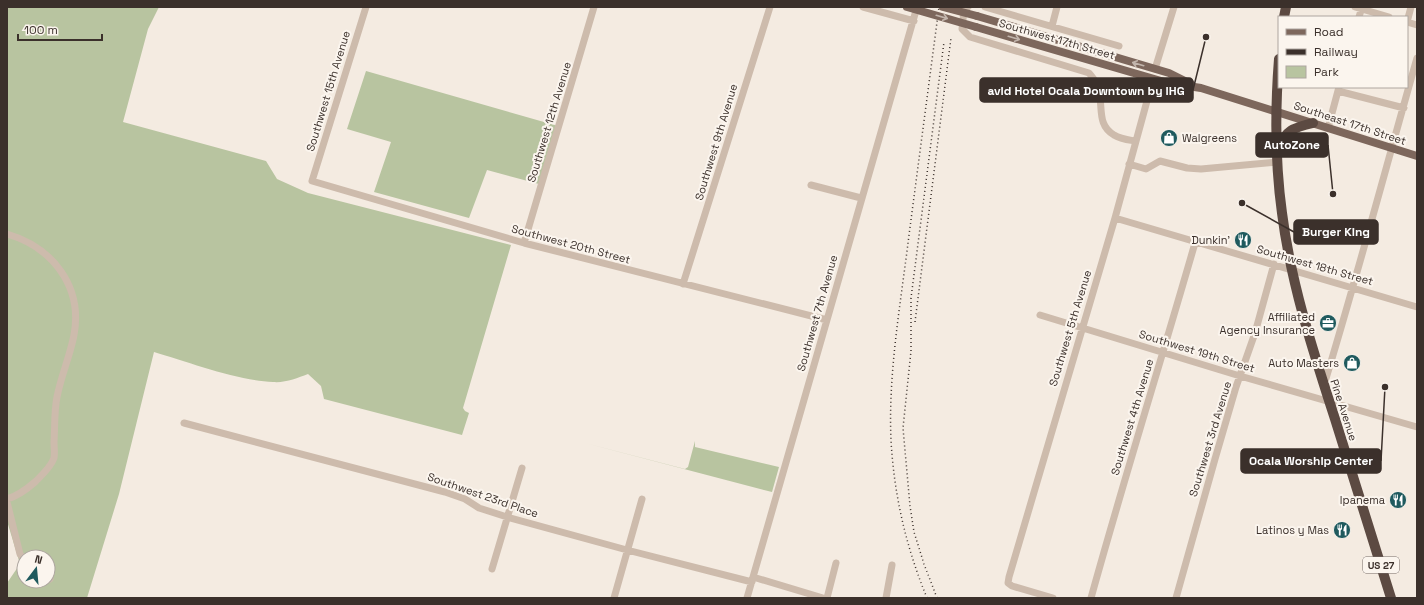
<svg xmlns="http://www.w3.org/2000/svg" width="1424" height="605" font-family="'Space Grotesk',sans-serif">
	<rect width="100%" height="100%" fill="#f4ebe1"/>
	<path fill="#b8c4a0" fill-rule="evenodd" d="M7,7H159L148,29L123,122L266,161L277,179L308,193L511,245L463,408L465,411L469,413L462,435L324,399L321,386L308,374C297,378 286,383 273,382C239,381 188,362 154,352L119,494L87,598H7V583L20,564L7,521ZM24,557H48V581H24Z
		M366,71L558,126L539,184L487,170L469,218L374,192L391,142L347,129Z
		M695,441V447L779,467L772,492L585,443L685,469L688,467Z"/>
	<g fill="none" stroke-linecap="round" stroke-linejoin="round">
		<path stroke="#cdbbac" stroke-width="7" d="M366,7L312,181L524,243L827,320
			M863,7L914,21
			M968,7L964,10L962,29L970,37L1089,73C1094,79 1098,84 1099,92C1103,108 1097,125 1114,135C1120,139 1129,140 1135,141
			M985,7L1119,46
			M1355,7L1389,17
			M1359,17L1362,7
			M1407,22L1411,7
			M1407,22L1417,25
			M1052,26L1057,7
			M1155,69L1174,7
			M1338,91L1404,108
			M1328,128L1339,87
			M1129,164L1146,169L1160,161L1187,168L1201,169L1278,162
			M811,185L861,198
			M1115,218L1417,307
			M7,234C52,247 83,286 74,335C70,356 61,376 57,397C54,412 55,427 54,442C54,447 55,453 54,458C51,467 42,475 35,482C27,489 18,496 7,499
			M524,243L594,7
			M683,284L770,7
			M1040,315L1240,376L1417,427
			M1324,385C1357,277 1386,167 1417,58
			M184,423L445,492L465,499L479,508L507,517L627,550L752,582
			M7,502L20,554L24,559
			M492,569L522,468
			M753,577L823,598
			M48,578L50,579
			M614,598L642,499
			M747,598L917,7
			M827,598L836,563
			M886,598L892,565
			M1053,598L1012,586L1008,583L1009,577L1115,218L1153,79
			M1091,598C1124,479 1161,361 1195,243
			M1176,598L1215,459L1236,387L1255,333L1274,264"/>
		<path stroke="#7d675c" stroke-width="8" d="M977,16L1169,73L1191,84
			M976,27L1168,83L1201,88L1417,156"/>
		<path stroke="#5c4a42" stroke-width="10" d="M1284,17L1286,7
			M1279,59C1275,110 1275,162 1282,213C1291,284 1313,351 1335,419C1354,478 1372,538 1391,598
			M1278,148C1287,130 1292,128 1313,123"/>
		<path stroke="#3b302b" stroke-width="1.5" stroke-dasharray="1 3" stroke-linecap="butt" d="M915,322L951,38
			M927,598C906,547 894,495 891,440C888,372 901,302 909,235C919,159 929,83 939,7
			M937,598L924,564L914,532L910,506L903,428L911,351V298L944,42"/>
		<path stroke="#7d675c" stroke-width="8" d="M907,7L976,27
			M943,7L977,16"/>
	</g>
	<defs><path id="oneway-shaft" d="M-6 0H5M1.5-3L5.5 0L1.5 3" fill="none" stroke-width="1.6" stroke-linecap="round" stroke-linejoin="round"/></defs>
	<g stroke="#c2b5ac">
		<use href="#oneway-shaft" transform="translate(942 17) rotate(16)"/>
		<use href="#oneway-shaft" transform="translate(1014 38) rotate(16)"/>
		<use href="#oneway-shaft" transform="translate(1138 64) rotate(-164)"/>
	</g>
	<defs>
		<g id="shop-disc" transform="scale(0.9)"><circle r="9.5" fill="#1f5a5e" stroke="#fbf5ee"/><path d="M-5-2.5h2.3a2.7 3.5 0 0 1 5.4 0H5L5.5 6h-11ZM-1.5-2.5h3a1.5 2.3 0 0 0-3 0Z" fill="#fff"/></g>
		<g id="restaurant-disc" transform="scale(0.9)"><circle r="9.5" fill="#1f5a5e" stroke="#fbf5ee"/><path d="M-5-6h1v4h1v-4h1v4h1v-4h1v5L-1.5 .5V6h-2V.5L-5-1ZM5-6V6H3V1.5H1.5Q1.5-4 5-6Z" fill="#fff"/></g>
		<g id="office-disc" transform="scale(0.9)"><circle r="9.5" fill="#1f5a5e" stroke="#fbf5ee"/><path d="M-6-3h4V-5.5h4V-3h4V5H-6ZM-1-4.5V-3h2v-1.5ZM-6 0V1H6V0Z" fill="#fff"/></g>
	</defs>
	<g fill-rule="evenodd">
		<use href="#shop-disc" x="1169" y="138"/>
		<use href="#restaurant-disc" x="1243" y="240"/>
		<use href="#office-disc" x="1328" y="323"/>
		<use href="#shop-disc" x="1352" y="363"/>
		<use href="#restaurant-disc" x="1398" y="500"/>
		<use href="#restaurant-disc" x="1342" y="530"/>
	</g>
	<g text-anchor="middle" stroke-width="4" stroke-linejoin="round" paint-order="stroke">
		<rect fill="#fbf5ee" stroke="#756b66" stroke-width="1" x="1363" y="557" width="36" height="16" rx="3"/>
		<g font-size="10" font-weight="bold" fill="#3b302b">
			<text x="1381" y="569">US 27</text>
		</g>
		<g font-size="11" fill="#3b302b" stroke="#fbf5ee">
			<text transform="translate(1057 39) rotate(16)" y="4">Southwest 17th Street</text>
			<text transform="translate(328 91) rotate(-73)" y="4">Southwest 15th Avenue</text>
			<text transform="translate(549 122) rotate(-73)" y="4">Southwest 12th Avenue</text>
			<text transform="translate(1350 123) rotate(18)" y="4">Southeast 17th Street</text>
			<text transform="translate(716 142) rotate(-73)" y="4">Southwest 9th Avenue</text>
			<text transform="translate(571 244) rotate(15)" y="4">Southwest 20th Street</text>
			<text transform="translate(1315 265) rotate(16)" y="4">Southwest 18th Street</text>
			<text transform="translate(817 313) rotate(-74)" y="4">Southwest 7th Avenue</text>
			<text transform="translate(1070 328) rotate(-73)" y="4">Southwest 5th Avenue</text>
			<text transform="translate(1197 351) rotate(17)" y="4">Southwest 19th Street</text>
			<text transform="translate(1344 410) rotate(72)" y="4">Pine Avenue</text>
			<text transform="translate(1132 417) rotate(-73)" y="4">Southwest 4th Avenue</text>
			<text transform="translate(1210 439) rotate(-73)" y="4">Southwest 3rd Avenue</text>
			<text transform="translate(483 495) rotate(19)" y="4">Southwest 23rd Place</text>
		</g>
		<g font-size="11" fill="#3b302b" stroke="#fbf5ee" text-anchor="end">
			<text x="1182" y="142" text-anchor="start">Walgreens</text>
			<text x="1230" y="244">Dunkin'</text>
			<text x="1315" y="321">Affiliated<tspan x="1315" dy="13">Agency Insurance</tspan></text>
			<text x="1339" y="367">Auto Masters</text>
			<text x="1385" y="504">Ipanema</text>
			<text x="1329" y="534">Latinos y Mas</text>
		</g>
	</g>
	<path fill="none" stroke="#3b302b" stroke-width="1.5" d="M1206 37L1193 90M1333 194L1328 145M1242 203L1294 232M1385 387L1381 461"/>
	<g fill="#3b302b" stroke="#fbf5ee" stroke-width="1.5">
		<circle cx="1206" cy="37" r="4"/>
		<circle cx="1333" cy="194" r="4"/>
		<circle cx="1242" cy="203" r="4"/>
		<circle cx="1385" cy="387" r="4"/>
	</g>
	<g fill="#3b302b" stroke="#3b302b" stroke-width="1.5">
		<rect x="980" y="78" width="213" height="24" rx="4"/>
		<rect x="1256" y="133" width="72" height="24" rx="4"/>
		<rect x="1294" y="220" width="84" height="24" rx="4"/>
		<rect x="1241" y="449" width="140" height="24" rx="4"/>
	</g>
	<g font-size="12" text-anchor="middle" font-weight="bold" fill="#fff">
		<text x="1086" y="95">avid Hotel Ocala Downtown by IHG</text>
		<text x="1292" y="149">AutoZone</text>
		<text x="1336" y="236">Burger King</text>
		<text x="1311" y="465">Ocala Worship Center</text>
	</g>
	<rect width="1424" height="605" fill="none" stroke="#3b302b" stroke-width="16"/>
	<rect x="1278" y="16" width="130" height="72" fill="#fbf5ee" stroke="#aea6a0"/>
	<rect x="1286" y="29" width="20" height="6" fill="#7d675c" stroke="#aea6a0"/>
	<text x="1314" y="36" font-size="12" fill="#3b302b">Road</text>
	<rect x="1286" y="49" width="20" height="6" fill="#3b302b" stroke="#aea6a0"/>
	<text x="1314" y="56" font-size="12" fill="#3b302b">Railway</text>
	<rect x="1286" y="66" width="20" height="12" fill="#b8c4a0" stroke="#aea6a0"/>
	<text x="1314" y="76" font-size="12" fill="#3b302b">Park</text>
	<g transform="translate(36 569) rotate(16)"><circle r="19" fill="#fbf5ee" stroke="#aea6a0"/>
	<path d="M0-3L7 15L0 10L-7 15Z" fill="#1f5a5e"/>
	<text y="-6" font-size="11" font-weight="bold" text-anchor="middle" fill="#3b302b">N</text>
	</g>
	<path d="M18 34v6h84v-6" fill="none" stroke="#3b302b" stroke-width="2"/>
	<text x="24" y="34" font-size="12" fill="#3b302b" stroke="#fbf5ee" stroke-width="3" paint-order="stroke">100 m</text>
</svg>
